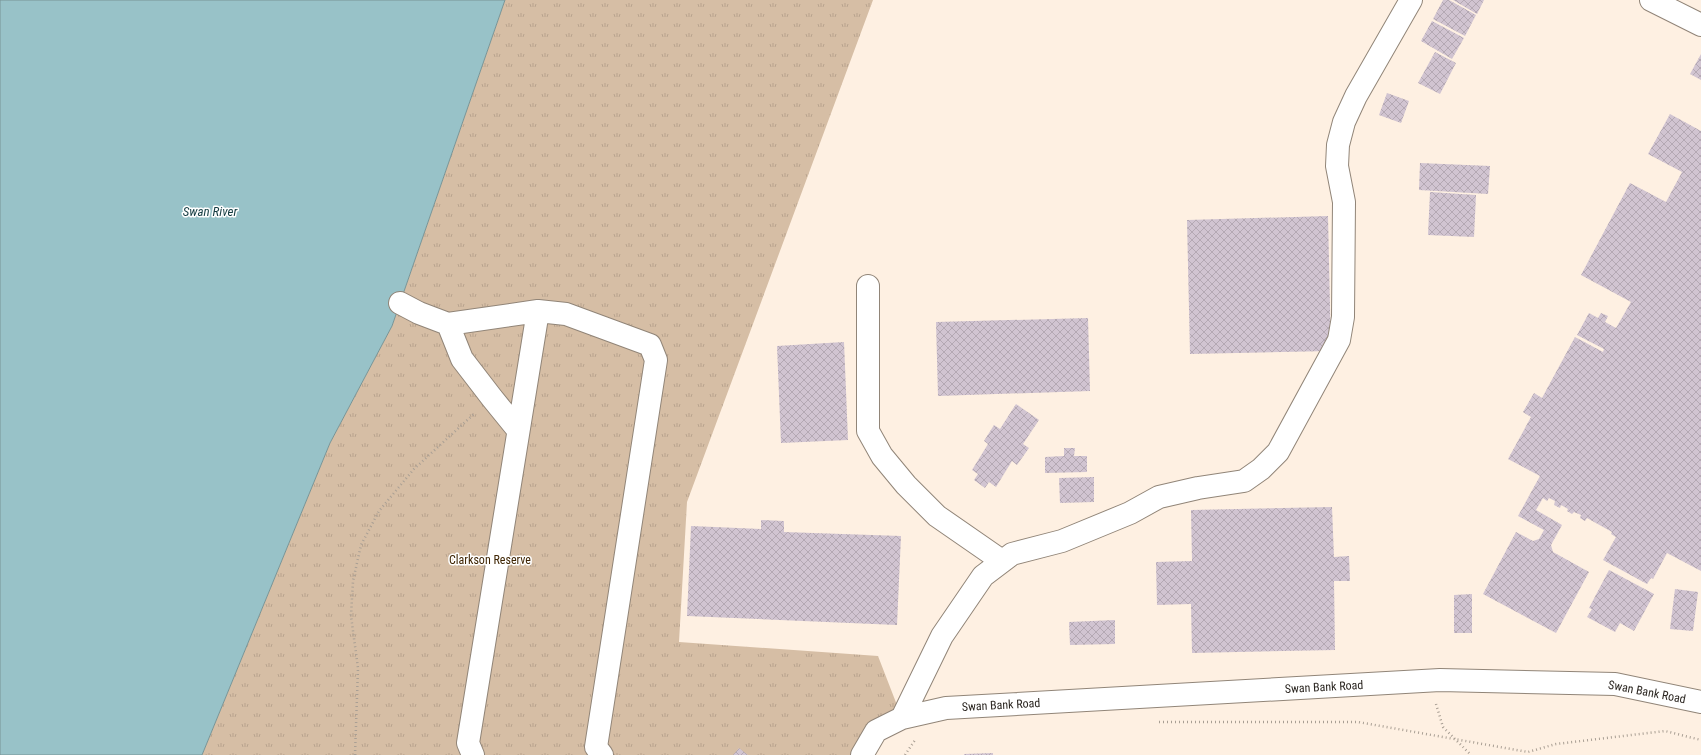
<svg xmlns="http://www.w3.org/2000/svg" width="1701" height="755" font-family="'Roboto Condensed',sans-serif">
	<defs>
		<pattern id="park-tufts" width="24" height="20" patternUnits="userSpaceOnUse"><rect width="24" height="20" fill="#d6bea5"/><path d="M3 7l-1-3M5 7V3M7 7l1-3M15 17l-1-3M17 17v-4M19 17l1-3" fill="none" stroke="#b8a38e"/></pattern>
		<pattern id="building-cross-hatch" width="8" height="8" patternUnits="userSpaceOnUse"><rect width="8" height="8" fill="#d1c4d1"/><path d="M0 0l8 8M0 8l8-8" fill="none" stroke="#b4a8b3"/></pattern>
	</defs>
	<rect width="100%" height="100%" fill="#fef0e2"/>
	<path fill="url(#park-tufts)" d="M505,0H873L687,502L679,642L878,656L902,718L864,755H202L330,443L392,326Z"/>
	<path fill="#98c2c8" stroke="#789496" d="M0,0H505L392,326L330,443L202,755H0Z"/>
	<path fill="url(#building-cross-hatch)" d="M1443,0H1449L1476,15L1465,36L1433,19Z
		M1453,0H1484L1477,14Z
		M1432,21L1464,38L1452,59L1421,41Z
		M1435,52L1456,63L1440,94L1418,83Z
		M1701,54V80L1690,74Z
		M1387,93L1409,101L1401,123L1379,115Z
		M1670,114L1701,131V571L1667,553L1653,579L1651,578L1647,584L1603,560L1616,537L1611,534L1612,532L1587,518L1585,521L1580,518L1581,515L1574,512L1572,514L1567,511L1568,509L1561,505L1560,508L1554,505L1555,501L1549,498L1547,501L1543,498L1536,510L1562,525L1551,545L1553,552L1589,572L1556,633L1483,594L1516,532L1533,541L1539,539L1544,530L1518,516L1540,476L1508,459L1531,417L1523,412L1534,393L1542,398L1575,337L1603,352L1604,349L1577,335L1589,313L1598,318L1601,313L1608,316L1605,322L1616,328L1631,302L1581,275L1630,183L1666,202L1682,172L1648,154Z
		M1420,163L1490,166L1488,194L1419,190Z
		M1430,192L1476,195L1474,237L1428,235Z
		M1328,216L1331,351L1190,354L1187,220Z
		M1088,318L1090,391L938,396L936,322Z
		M844,342L848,440L781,443L777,346Z
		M1016,404L1039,420L1023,444L1029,448L1017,465L1012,461L996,487L989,482L985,488L974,480L978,474L972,470L988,444L984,441L994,425L1000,429Z
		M1064,448H1075L1074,456H1087V472L1045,473V457L1064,456Z
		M1094,477V502L1060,503L1059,478Z
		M1332,507L1334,557L1349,556L1350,581H1334L1335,650L1192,653L1191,604L1157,605L1156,562L1192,561L1191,510Z
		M761,520L784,521V532L901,536L897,625L687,616L691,526L761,529Z
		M1609,570L1654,594L1634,631L1620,623L1615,632L1587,617L1592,609L1589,608Z
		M1675,589L1698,592L1693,631L1670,629Z
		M1472,594V633H1454V595Z
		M1115,620V644L1070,645L1069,622Z
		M739,748L748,755H733Z
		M993,753V755H964V754Z"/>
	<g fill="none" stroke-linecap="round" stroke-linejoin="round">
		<g stroke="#918578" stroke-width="24">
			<path id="minor" d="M1651,0L1701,25
				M868,286V431L882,456L906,485L937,516L1002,561
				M400,303L419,313L448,324L538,311
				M448,324L462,359L492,398L518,430
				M902,718L942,636L983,576L1012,554L1062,541L1130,513L1159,497L1198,488L1244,481L1261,469L1278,452L1339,340L1343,317L1344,202L1337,166L1338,145L1344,122L1356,96L1411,0
				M473,755L468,743L538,311L566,314L650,345L656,360L596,747L602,755
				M862,755L876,731L902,718L946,708L1440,680L1615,684L1701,702"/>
		</g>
		<path stroke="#a99f94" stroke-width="2.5" stroke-dasharray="1 3" stroke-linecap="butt" d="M1436,704L1443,727L1471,755
			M1159,722H1358L1528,752L1556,744L1665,731L1701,740
			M355,755L358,668L351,616L353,581L361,545L379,511L414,469L475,413
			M905,755L915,740"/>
		<use href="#minor" stroke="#fff" stroke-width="22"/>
	</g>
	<g text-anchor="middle" stroke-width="3" stroke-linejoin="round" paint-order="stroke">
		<g font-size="12" fill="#3e2402" stroke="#fff">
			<text x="490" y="564">Clarkson Reserve</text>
		</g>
		<g font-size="12" fill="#2c2722" stroke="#fff">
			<text transform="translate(1324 687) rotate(-3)" y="4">Swan Bank Road</text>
			<text transform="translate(1647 692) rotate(11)" y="4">Swan Bank Road</text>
			<text transform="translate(1001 705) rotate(-3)" y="4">Swan Bank Road</text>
		</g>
		<g font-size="13" font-style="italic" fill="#143c42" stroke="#fff">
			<text x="210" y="216">Swan River</text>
		</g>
	</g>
</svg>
